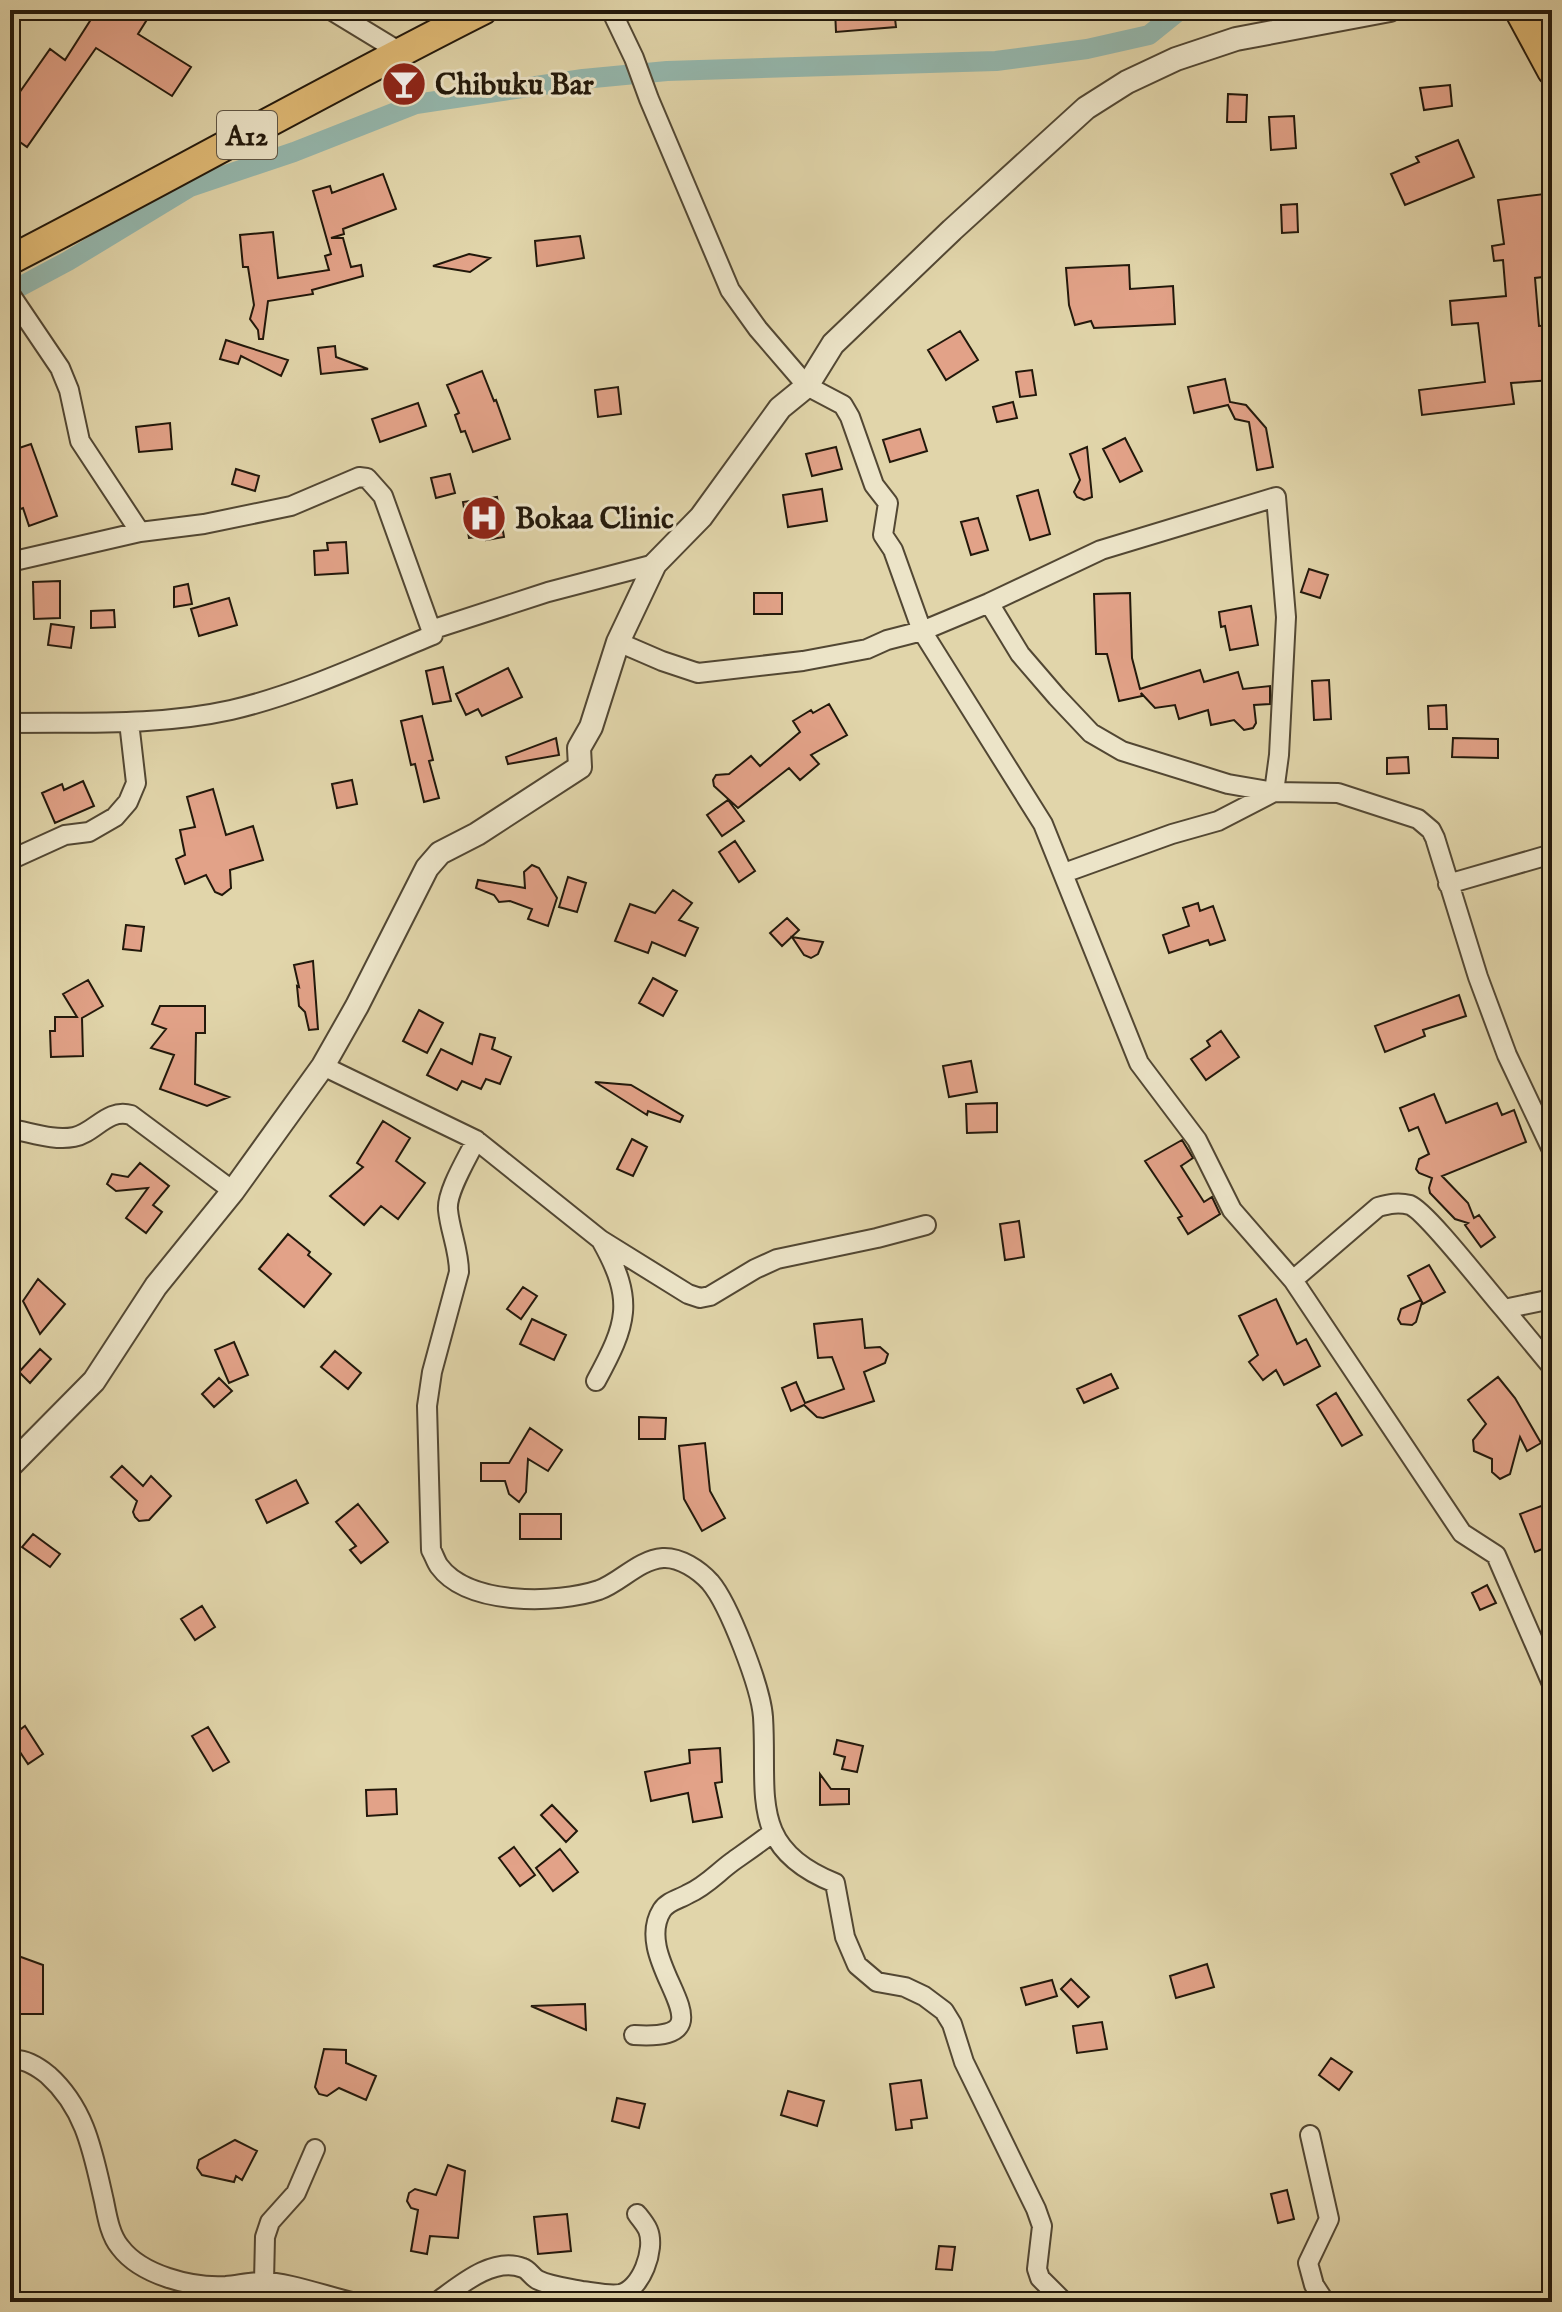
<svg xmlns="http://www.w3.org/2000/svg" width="1562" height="2312" font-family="'IM FELL English',serif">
	<rect width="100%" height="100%" fill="#e1d5aa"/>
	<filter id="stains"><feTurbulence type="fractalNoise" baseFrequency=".0025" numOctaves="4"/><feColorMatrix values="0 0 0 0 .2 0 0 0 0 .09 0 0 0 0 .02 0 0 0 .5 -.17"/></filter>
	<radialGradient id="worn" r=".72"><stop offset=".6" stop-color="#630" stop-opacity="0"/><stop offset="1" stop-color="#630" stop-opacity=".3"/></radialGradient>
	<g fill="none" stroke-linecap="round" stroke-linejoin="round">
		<path stroke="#95b8ae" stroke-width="20" d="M10,292L68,261L190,187L294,152L416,104L583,79L667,71L996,61L1087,49L1149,35L1180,10"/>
	</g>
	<path fill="#e2a288" stroke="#22180b" stroke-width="2" d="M97,10H153L138,34L191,67L172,96L96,48L27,147L10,135V106L50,49L65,60Z
		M835,10H894L896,27L836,32Z
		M1450,85L1452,106L1424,110L1420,88Z
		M1228,94L1247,95L1246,122H1227Z
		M1294,116L1296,148L1271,150L1269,117Z
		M1458,140L1474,177L1405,205L1391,174L1419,162L1416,157Z
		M383,174L396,209L343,229L344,234L331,238H343L351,267L361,265L363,276L312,290L313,294L268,301L263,339H259L258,330L250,319L254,305L248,267H243L240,235L273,232L278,278L329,270L325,256L331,254L313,191L330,186L332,193Z
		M1544,194L1552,254V276L1535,278L1539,326L1552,325V380L1511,383L1514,404L1422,415L1419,390L1485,382L1478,323L1452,325L1450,301L1506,296L1503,260L1494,261L1492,246L1504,244L1498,200Z
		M1297,204L1298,232L1282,233L1281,205Z
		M580,236L584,258L537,266L535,241Z
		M469,254L490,258L470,272L433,266Z
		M1129,265L1130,289L1173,286L1175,324L1094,328L1091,321L1075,325L1069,305L1066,268Z
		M960,331L978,360L946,380L928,350Z
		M226,340L244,346L288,360L281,376L241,356L238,364L220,359Z
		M335,346L336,357L368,369L321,374L318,348Z
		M1032,370L1036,395L1020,397L1016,372Z
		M482,371L494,401L496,400L510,439L473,452L465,431L461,432L455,415L459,413L447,385Z
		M1225,379L1230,402L1246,405L1266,428L1273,467L1257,470L1249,422L1235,419L1228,405L1194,413L1188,387Z
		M618,387L621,414L598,417L595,390Z
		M1013,402L1017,418L997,422L993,407Z
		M418,403L426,426L380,442L372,419Z
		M170,423L172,449L139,452L136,427Z
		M920,429L927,451L890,462L883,440Z
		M1125,438L1142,471L1120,482L1103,449Z
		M31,444L57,516L29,526L23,508L10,513V494L17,492L10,474V451Z
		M836,447L842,469L812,476L806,454Z
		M1087,447L1092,497L1084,500L1077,497L1074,492L1080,480L1070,454Z
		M236,469L259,476L255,491L232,484Z
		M450,474L455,493L436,498L431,478Z
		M822,489L827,521L788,527L783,495Z
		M1038,490L1050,534L1030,540L1017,496Z
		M497,497L504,537L486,540V536L469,538L463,502Z
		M978,518L988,550L971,555L961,522Z
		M346,542L348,573L315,575L314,551L328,550L327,543Z
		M1309,569L1328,575L1320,598L1301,592Z
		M60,581V618L34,619L33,582Z
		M188,584L192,604L174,607V587Z
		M754,593H782V614H754Z
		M1130,593L1132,658L1140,689L1200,670L1204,682L1238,672L1243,689L1270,686V704L1254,705L1256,723L1253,728L1244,730L1234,720L1211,725L1208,710L1179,719L1175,705L1155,708L1141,693L1142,696L1119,701L1107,654H1096L1094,594Z
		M229,598L237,625L199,636L191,609Z
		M1251,606L1258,645L1230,650L1225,626L1221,627L1219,612Z
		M114,610L115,627L91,628V611Z
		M51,624L74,627L71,648L48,645Z
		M443,667L451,701L433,704L426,671Z
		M508,668L522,697L482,716L478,709L466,715L456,694Z
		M1329,680L1331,719L1314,720L1312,681Z
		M829,704L847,735L811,755L819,764L800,780L789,768L738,808L714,786L713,780L716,775L729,774L751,756L760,766L800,732L793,721L811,710L813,713Z
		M1446,705L1447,729H1429L1428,706Z
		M422,716L433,760L429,761L439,798L424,802L415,764L411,765L401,721Z
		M556,738L559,755L508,764L506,757Z
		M1453,738L1498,739V758L1452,757Z
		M1408,757L1409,773L1387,774V758Z
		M352,780L357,804L337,808L332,784Z
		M83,781L94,806L55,823L42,793L62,784L64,790Z
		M213,789L226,835L253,826L263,860L230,870L231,888L222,895L215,892L206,875L185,884L176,859L185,855L180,830L195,827L187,797Z
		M728,800L744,821L722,836L707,815Z
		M735,841L755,871L739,882L719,852Z
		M532,865L539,868L557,898L548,926L528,919L532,909L510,901L499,902L494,895L476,888L478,880L525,888L524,872Z
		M568,877L586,883L577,912L559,907Z
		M673,890L692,903L679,920L698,928L685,956L652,942L648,953L615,941L630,904L655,913Z
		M1198,903L1200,911L1213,906L1225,940L1210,945L1208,940L1169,953L1163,935L1189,926L1183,908Z
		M787,918L799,930L782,946L770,933Z
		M126,925L144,927L141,951L123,949Z
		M792,937L823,942L818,954L811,958L804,955Z
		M313,961L318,1029L309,1030L305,1012L299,1006L297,986L299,987L294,965Z
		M653,978L677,991L663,1016L639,1003Z
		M88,980L103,1006L82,1018L83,1056L51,1057L50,1031H55V1017H77L63,994Z
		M1459,995L1466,1016L1423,1030L1425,1036L1385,1052L1375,1026Z
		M160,1006H205V1033H196L195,1084L229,1097L207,1106L160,1089L174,1055L151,1048L166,1029L152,1024Z
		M419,1010L443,1023L427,1053L403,1041Z
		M1221,1031L1239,1057L1206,1080L1191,1059L1210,1046L1207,1041Z
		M480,1034L495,1038L492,1049L511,1057L500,1084L486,1079L481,1089L462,1081L457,1090L427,1075L441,1049L472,1064Z
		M971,1061L977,1092L949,1097L943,1066Z
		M595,1082L631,1085L683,1116L680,1122L648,1111L647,1115Z
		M1434,1094L1446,1123L1497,1103L1502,1115L1514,1110L1526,1142L1442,1176L1468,1203L1474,1218L1479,1215L1495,1237L1481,1247L1465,1225L1468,1223L1455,1219L1430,1193L1429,1188L1432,1178L1419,1173L1416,1169L1419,1159L1429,1154L1418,1127L1409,1131L1400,1108Z
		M997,1103V1132L967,1133L966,1104Z
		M383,1121L410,1138L396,1161L425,1183L398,1219L381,1206L364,1225L330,1196L363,1167L357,1163Z
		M632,1139L647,1147L633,1176L617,1169Z
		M1182,1140L1193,1158L1181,1166L1204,1202L1212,1197L1220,1214L1188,1234L1178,1218L1182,1216L1145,1161Z
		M140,1163L169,1186L153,1205L162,1212L146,1233L126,1218L148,1188L116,1191L107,1184L112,1174L128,1177Z
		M1019,1221L1024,1257L1005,1260L1000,1224Z
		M288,1234L310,1252L308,1255L331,1274L304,1307L259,1269Z
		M1429,1265L1445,1292L1423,1304L1422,1302L1416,1322L1412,1325L1401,1324L1398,1319L1401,1309L1421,1300L1408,1276Z
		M38,1279L65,1304L40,1334L23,1301Z
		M523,1287L537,1296L521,1319L507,1309Z
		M1276,1299L1297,1344L1306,1339L1320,1366L1284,1385L1276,1370L1263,1380L1249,1362L1258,1355L1239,1316Z
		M532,1319L566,1335L554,1360L520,1344Z
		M862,1319L865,1348L880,1347L888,1354L885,1363L864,1372L874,1401L823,1418L817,1417L804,1405L791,1411L782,1388L796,1382L805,1403L844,1389L832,1357L818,1358L814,1324Z
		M234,1342L248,1375L229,1383L215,1350Z
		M40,1349L51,1359L30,1383L19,1372Z
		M335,1351L361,1373L348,1389L321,1367Z
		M1111,1374L1118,1388L1084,1403L1077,1389Z
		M1498,1377L1515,1398L1541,1443L1527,1451L1520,1437L1510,1474L1500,1479L1492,1472V1459L1474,1451L1473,1440L1486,1424L1468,1400Z
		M219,1378L232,1391L214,1407L202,1394Z
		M1336,1393L1362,1435L1342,1446L1317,1405Z
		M639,1417L666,1418L665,1439H639Z
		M530,1428L562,1450L548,1471L528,1459L526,1492L519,1502L509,1494L505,1481H481V1463H509Z
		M705,1443L710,1491L725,1518L702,1531L684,1499L679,1446Z
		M122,1466L143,1486L151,1476L171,1496L149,1520L139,1521L135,1517L133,1512L137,1501L111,1477Z
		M296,1480L308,1503L267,1523L256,1500Z
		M1552,1502V1545L1535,1552L1520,1514Z
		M358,1504L388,1542L361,1563L350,1550L356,1546L336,1522Z
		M520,1514H561V1539H520Z
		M33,1534L60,1554L50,1567L22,1547Z
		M1487,1585L1496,1603L1480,1610L1472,1593Z
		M202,1606L215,1627L195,1640L181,1619Z
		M25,1726L43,1754L28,1764L10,1737Z
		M208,1727L229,1762L213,1771L192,1736Z
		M837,1740L863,1746L857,1772L842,1769L845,1757L834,1754Z
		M720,1748L722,1782L715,1783L722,1817L693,1822L688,1793L651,1801L645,1772L690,1763L689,1750Z
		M820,1774L831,1789H849V1804L820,1805Z
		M396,1789L397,1814L367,1816L366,1790Z
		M552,1805L577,1831L566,1842L541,1815Z
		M514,1847L535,1875L520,1886L499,1858Z
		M560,1849L578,1872L553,1891L536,1868Z
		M10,1953L43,1965V2014H17V1970L10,1960Z
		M1207,1964L1214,1987L1176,1998L1170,1976Z
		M1071,1979L1089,1997L1078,2007L1061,1989Z
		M1052,1980L1057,1996L1026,2005L1021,1988Z
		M585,2004L586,2030L531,2006Z
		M1102,2022L1107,2049L1077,2053L1073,2026Z
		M324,2049L346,2050V2063L376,2076L366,2100L339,2088L327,2096L319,2094L315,2087Z
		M1331,2058L1352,2072L1339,2090L1319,2075Z
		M921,2080L927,2118L911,2120L912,2128L896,2130L890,2084Z
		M788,2091L824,2101L817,2126L781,2115Z
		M617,2098L645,2104L639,2128L612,2121Z
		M235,2140L257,2151L242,2180L236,2176L234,2182L202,2175L197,2168L199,2160Z
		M448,2165L465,2171L458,2238L430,2236L427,2254L411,2251L418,2210L411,2208L407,2201L409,2193L415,2189L436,2195Z
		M1287,2190L1294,2219L1278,2223L1271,2194Z
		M567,2214L571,2251L538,2254L534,2217Z
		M939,2246L955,2247L952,2270L936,2269Z"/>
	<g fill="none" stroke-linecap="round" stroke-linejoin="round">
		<g stroke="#524733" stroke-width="22">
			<path id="minor" d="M331,10L400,52
				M611,10L634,58L649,99L730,290L758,329L807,386L843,405L850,417L874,485L888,503L883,535L893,550L922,631L1043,824L1139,1063L1197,1140L1232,1210L1293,1280L1462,1533L1496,1555L1552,1684
				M10,294L60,368L69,390L80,441L140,532
				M10,562L140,532L204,524L291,506L359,477L367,478L383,496L433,635
				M989,603L1020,654L1057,697L1091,733L1122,751L1228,784L1274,792L1338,793L1418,819L1431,830L1435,838L1478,977L1507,1055L1552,1150
				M618,642L662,661L698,673L803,661L867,649L887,640L922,631L989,603L1101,550L1276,497L1286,617L1279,755L1274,792L1218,821L1172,834L1064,873
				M10,723C84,722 159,726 231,710C300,694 367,662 433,635L434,629L548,592L655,564
				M10,860L65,835L89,832L115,817L128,802L136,783L129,722
				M1448,884L1552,854
				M323,1066L476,1140L601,1240L688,1294L700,1298L710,1296L755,1269L777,1259L877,1238L926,1225
				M10,1129C30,1132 53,1141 74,1137C95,1133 107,1108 131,1115L233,1191
				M476,1140C468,1157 446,1192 448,1210C450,1231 459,1250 459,1272L432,1372L427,1406L431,1550C434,1555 436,1562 439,1566C468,1606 557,1604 599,1590C621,1582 638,1560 663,1558C680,1557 699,1570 710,1582C729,1604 761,1688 763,1717C768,1794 747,1848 835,1883L845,1937L857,1965L877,1982L905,1987L924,1996L944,2011L952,2024L964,2062L1036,2209L1042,2226L1037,2269L1040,2278L1064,2302
				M1293,1280L1378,1207C1389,1204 1398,1202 1410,1205C1427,1212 1487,1290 1504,1309L1552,1299
				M1504,1309L1552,1367
				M596,1381C627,1324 635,1301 602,1242
				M634,2035C741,2042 628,1964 662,1910C668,1901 680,1899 688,1894C706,1886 717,1873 732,1862C746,1852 759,1843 772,1833
				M10,2061C23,2057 38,2067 48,2075C86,2109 93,2153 104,2201C107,2216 110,2235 120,2247C141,2275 191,2288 226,2286C238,2285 250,2282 262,2282C284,2281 329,2297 352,2302
				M1310,2135L1329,2219L1308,2263L1314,2285L1325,2302
				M264,2281L265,2237L270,2222L296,2193L315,2149
				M582,2291C593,2292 608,2296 620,2294C641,2290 656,2249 648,2230C646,2225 641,2219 637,2214
				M437,2302C459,2286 493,2256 523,2268C529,2270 532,2277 538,2280C550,2286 568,2288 582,2291L575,2302"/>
		</g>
		<g stroke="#524733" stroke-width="26">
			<path id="tertiary" d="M10,1466L94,1381L156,1286L233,1191L323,1066L357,1006L427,868L440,853L477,834L580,767L579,748L591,727L618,642L655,564L701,517L780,408L807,386L833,344L952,230L1086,108L1127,82L1176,59L1236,39L1390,10"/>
		</g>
		<g stroke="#22180b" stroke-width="32">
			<path id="primary" d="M1519,10L1552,71
				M10,260C169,178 324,90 483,10"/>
		</g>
		<use href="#minor" stroke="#ece4c8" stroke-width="18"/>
		<use href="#tertiary" stroke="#ece4c8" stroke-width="22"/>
		<use href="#primary" stroke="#e0ba75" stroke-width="28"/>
	</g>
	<defs>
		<g id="bar-disc" transform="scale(2.3)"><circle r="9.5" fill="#8f2418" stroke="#ece4c8"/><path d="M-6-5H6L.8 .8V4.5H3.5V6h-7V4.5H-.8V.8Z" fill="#fff"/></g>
		<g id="hospital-disc" transform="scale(2.3)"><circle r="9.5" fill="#8f2418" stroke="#ece4c8"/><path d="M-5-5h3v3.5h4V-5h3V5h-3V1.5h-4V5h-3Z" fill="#fff"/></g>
	</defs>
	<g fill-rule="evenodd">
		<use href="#bar-disc" x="404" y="84"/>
		<use href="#hospital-disc" x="484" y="518"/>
	</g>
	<g text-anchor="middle" stroke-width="6" stroke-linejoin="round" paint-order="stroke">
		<rect fill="#ece4c8" stroke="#5f5544" stroke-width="2" x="217" y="111" width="60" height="48" rx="6"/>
		<g font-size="28" font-weight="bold" fill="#22180b">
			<text x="247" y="145">A12</text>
		</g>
		<g font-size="30" font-weight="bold" fill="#22180b" stroke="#ece4c8" text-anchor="start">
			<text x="435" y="94">Chibuku Bar</text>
			<text x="515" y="528">Bokaa Clinic</text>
		</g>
	</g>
	<rect width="1562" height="2312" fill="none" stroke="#e1d5aa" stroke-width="40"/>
	<rect x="12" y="12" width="1538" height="2288" fill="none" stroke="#22180b" stroke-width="4"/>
	<rect x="20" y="20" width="1522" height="2272" fill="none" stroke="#22180b" stroke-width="2"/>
	<rect width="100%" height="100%" filter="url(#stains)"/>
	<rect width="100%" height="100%" fill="url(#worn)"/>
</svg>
